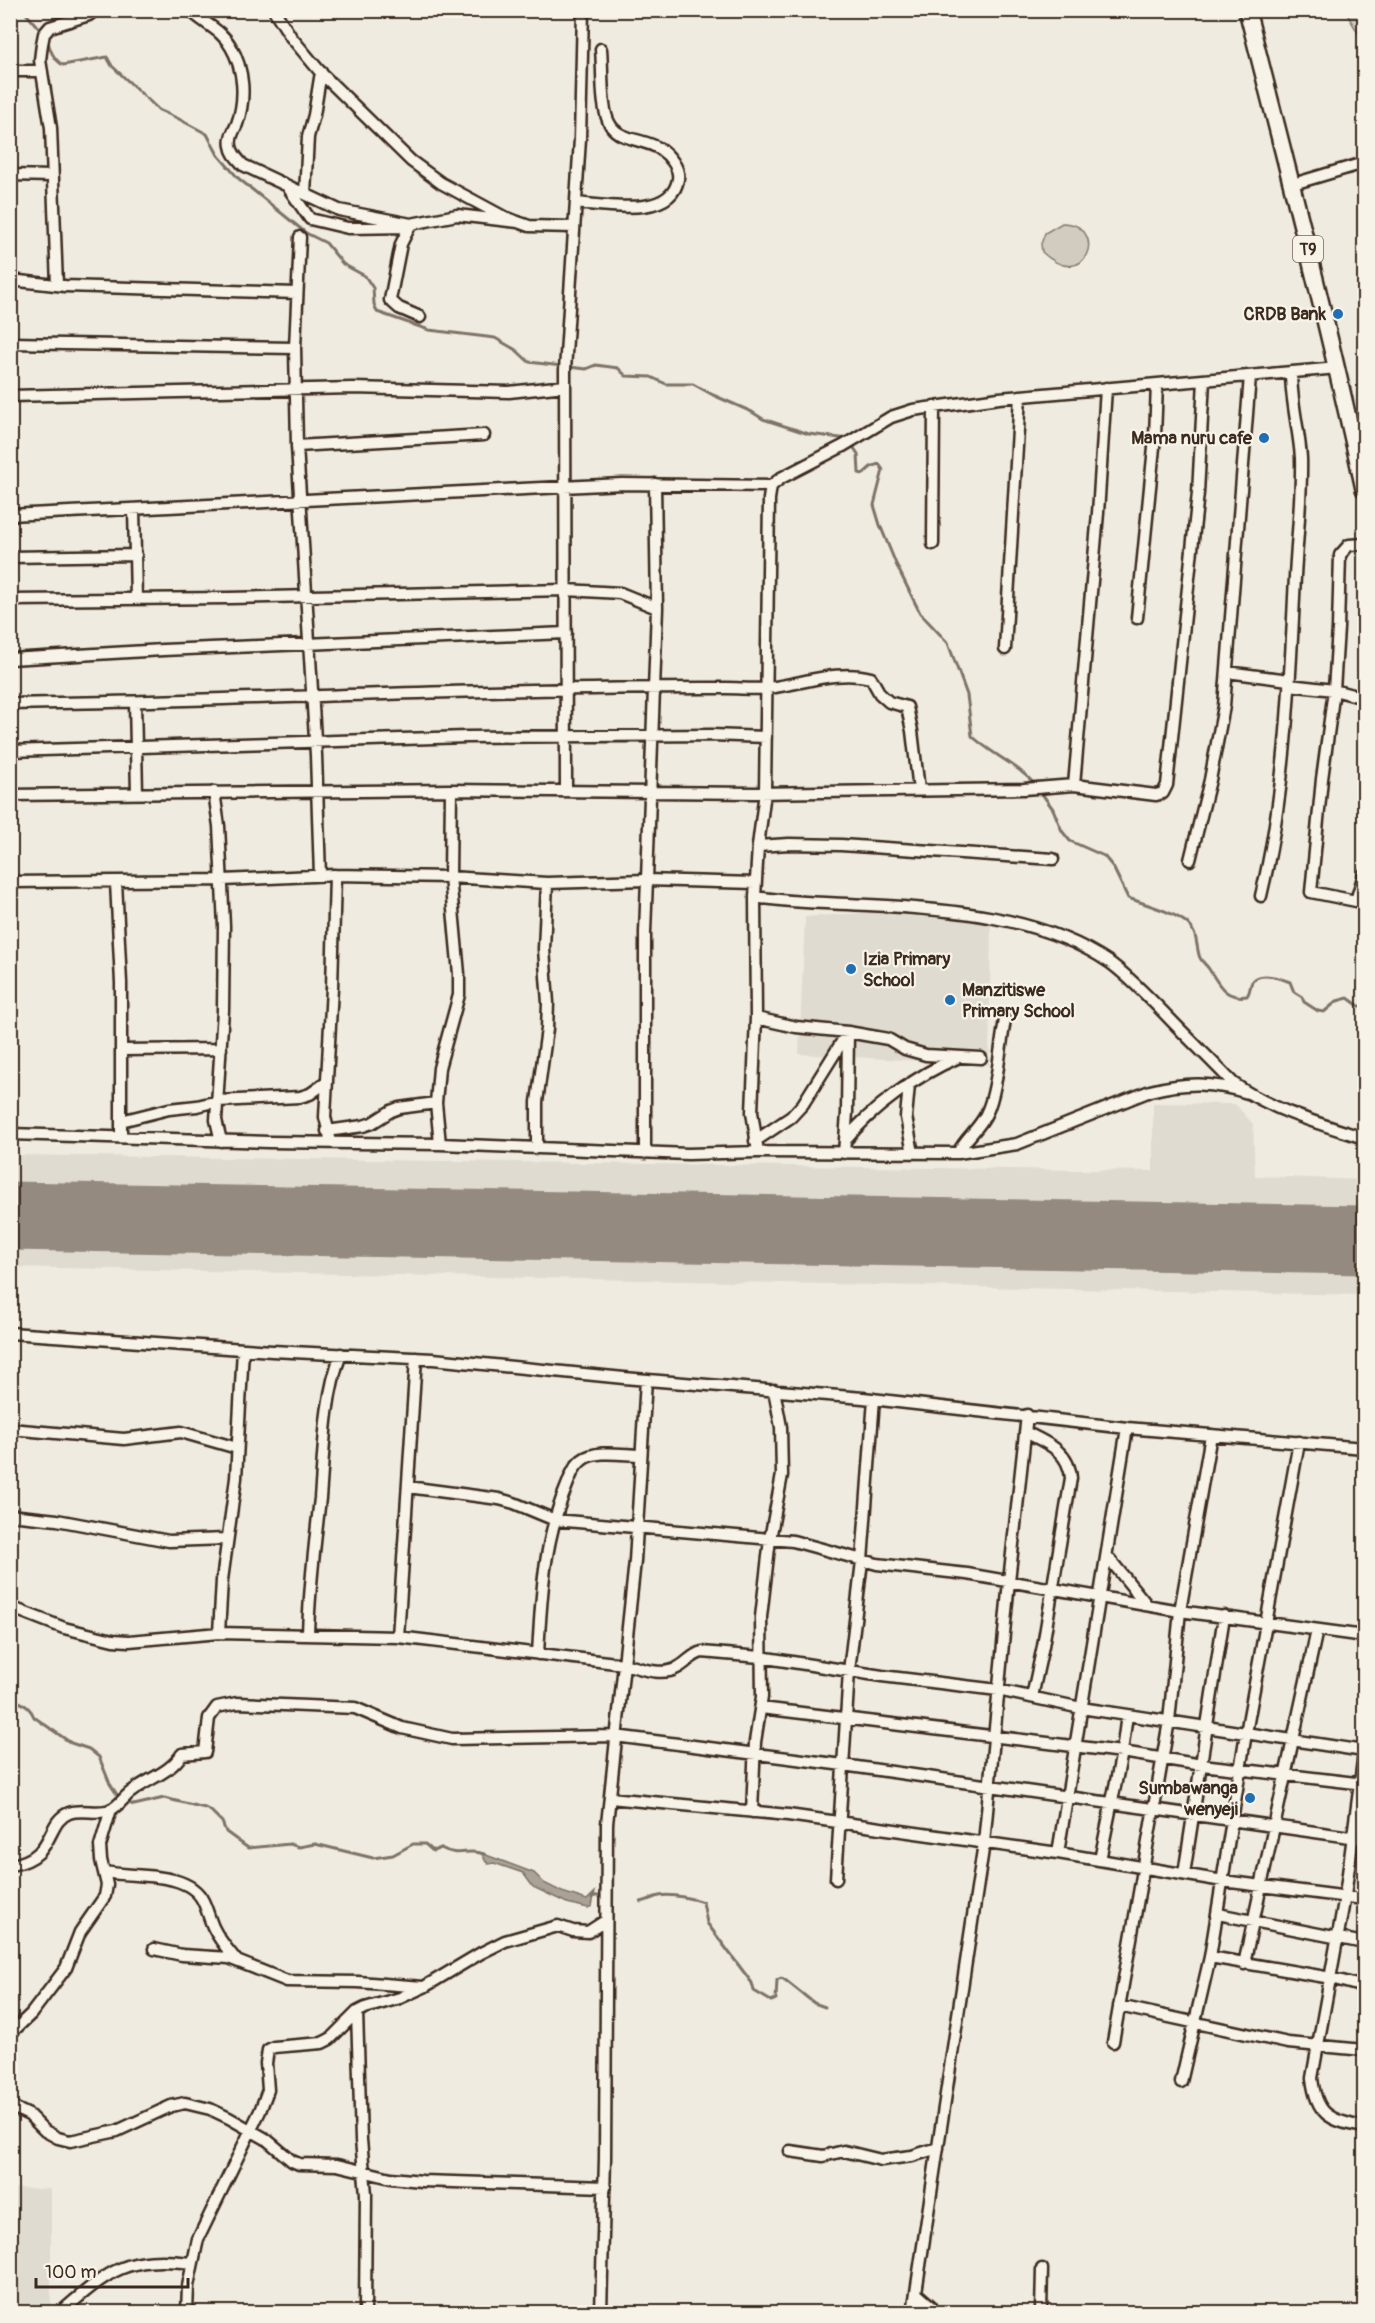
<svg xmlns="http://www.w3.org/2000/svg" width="1375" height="2323" font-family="Pangolin,sans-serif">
	<rect width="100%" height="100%" fill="#efebe0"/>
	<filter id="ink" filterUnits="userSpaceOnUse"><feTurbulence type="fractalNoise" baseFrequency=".0167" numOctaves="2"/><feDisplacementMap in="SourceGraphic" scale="12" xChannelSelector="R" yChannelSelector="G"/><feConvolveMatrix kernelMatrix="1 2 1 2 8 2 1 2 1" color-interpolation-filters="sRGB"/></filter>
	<g filter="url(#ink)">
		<path fill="#e0dbd0" d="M902,910L991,925L989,1065L799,1054L805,917Z
			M1153,1103L1235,1104L1253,1124L1255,1176L1364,1180V1295L11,1267V1155L1153,1171Z
			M11,2188L51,2189V2312H11Z"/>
		<path fill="#d1cbc0" stroke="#867a6f" stroke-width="1.5" d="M1347,11H1364V43L1348,16Z
			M1062,223C1109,223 1088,295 1042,252L1041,244L1045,233Z"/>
		<path fill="#aaa296" stroke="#7e7266" stroke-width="1.5" d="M481,1853L534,1873L544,1883L562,1892L587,1900L595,1892L592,1906L588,1908L567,1903L533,1887L523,1873L494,1863L488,1864Z"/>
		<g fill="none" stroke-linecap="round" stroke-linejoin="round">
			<path stroke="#7e7266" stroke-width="3" d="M23,10L41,31
				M48,38C48,48 54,60 63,65L107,57L112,66L159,110L177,118L207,134L218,155L238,178L306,233L326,243L343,264L365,276L373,288L374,304L377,312L429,330L495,338L516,350L529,362L586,369L596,365L618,368L626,376L651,377L666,384H693L713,395L752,412L763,419L809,434L848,439
				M852,445L858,454L859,473L863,474L871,467L879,464L883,470L874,505L880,525L896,564L920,613L948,643L967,695L972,736C992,755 1018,764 1036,786
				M1040,791L1053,809L1062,831L1070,841L1104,856L1113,867L1128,898C1145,904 1174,912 1188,924C1197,932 1196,944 1199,955C1200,961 1206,964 1209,969C1220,986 1225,999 1247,996C1251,991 1249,987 1252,982C1259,971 1280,978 1290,982L1294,992L1302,997L1304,1002L1318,1011L1324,1012L1337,1001L1348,998L1359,1006H1364
				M10,1704L17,1701C25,1704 31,1709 34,1717L71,1743L89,1749L99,1757L110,1784L120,1799
				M126,1802L134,1805L164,1798L205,1808L211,1811L222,1822L226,1832L248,1848L290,1844L299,1847L315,1844L373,1858L393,1855L413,1844H425L433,1851L441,1848C458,1858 468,1848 484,1854
				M592,1898L594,1896H605
				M641,1902C647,1901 650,1899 655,1897C669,1892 690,1898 703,1902L707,1923L752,1983L754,1991L771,2001L776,1999L777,1980L781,1978L785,1980L814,2003L825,2007"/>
			<path stroke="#958a7f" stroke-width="69" d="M10,1216L1364,1240"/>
			<g stroke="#3b2a1e" stroke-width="15">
				<path id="minor" d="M190,10C204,24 221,29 231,47C244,69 246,99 237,124C234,131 229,137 231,146C232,154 238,159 243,165L339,210L411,224L457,215L518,222
					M274,10L291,37L322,74L411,161L441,183L504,217L529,226L574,227
					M10,71H42
					M10,175L51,176
					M1293,184L1364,163
					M287,186L310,219L348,228L409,227
					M305,194L308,137L314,115L321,72
					M576,203C605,205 672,219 678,179C680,168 669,155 660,149C646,139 621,141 611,126C600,111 603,69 601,49
					M411,224L401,244L390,300L399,308L420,317
					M300,237L295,348L297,446L316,755L320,876
					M10,280L65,286L297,293
					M57,285L51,128L40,60L42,44L44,34L50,27L89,15L95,10
					M10,343L295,348
					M10,396L353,388L509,392L565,386
					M297,446L484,435
					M134,509L136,599
					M10,515L622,484L771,486
					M933,544L934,406
					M1364,544L1349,545L1340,555L1338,628L1334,690L1322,779L1311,892L1356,901L1364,874
					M10,557L136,555
					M10,600L229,598L566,590L620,593L657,608
					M1137,618L1155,437L1157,384
					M1005,649L1020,396
					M10,659L163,650L566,633
					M1227,672L1289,680
					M1289,685L1334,690L1364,698
					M135,702L137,793
					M10,704C250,701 488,687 727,688C741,688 755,690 768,688C802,684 838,669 871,678L880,694L889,702L907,707L912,731L919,790
					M10,751L467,737L711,735L766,737
					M1074,785L1156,795L1163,793L1167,785L1198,493L1204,380
					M566,791L565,370L580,139L583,10
					M214,792L219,826L224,926L223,1010L216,1120L221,1141
					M10,795L451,790L755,793L1024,789L1074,785L1098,513L1106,388
					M758,846L789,844L841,845L1053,859
					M1190,860L1210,780L1224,706L1250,376
					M10,882L223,880L335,875L450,877L547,883L646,880L755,883
					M116,882L121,983V1136
					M1261,896C1286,792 1290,683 1295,576C1297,537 1302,497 1301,458C1299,429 1291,402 1291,372
					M755,897C792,903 830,903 868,905C948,909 1041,916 1109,962C1130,977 1148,997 1166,1015C1188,1038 1211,1060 1233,1083C1271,1110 1320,1124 1364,1138
					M756,1018L796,1027L848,1032L847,1113L844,1153
					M121,1050L221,1049
					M909,1085L906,1117L913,1153
					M121,1121L169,1109L197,1106L218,1101L300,1097L310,1094L327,1082
					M327,1131L363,1126L372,1123L391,1111L399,1108L436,1103
					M10,1134L268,1142L440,1144L688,1154L758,1152L958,1153L1017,1144L1150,1091C1185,1082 1213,1082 1248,1093
					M755,1141L791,1117L803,1104L848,1032L888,1039L905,1049L926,1055L981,1058
					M845,1141C871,1108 919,1074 957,1058
					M331,1142L325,1117L332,988L335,875
					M440,1144L436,1103L439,1068L459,995V974L450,877L451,790
					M537,1147V1102L547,1029L548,1003L544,949L547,883
					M758,1152L752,1112L756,1018L755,897L758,846L765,792L769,499L771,486L781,478L843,446L891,417L913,410L999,398L1338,368
					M645,1153V933L657,608L655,484
					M958,1153C965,1138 979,1129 986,1114C997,1093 1000,1046 1005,1020
					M10,1333L272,1351L433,1359L624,1378L863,1398L1127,1428L1364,1448
					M10,1429L124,1439L181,1432L237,1448
					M1025,1432C1047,1443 1069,1451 1071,1478L1043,1646L1032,1697
					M408,1487L499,1499L514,1503L555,1520L793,1541L877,1564L967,1574L1180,1611L1211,1435
					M10,1515L57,1520L169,1541L226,1539
					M1107,1556L1147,1605
					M10,1607L64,1628L113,1640L129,1641L219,1633L398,1637L624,1664C640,1668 662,1677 677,1668C687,1663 691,1655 702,1652L760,1657L882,1676L998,1690L1081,1708L1364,1751
					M219,1633L222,1580L236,1478L243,1349
					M308,1635C309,1589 315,1544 320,1498C324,1451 324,1398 341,1354
					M398,1637L416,1358
					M538,1654C541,1598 544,1540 566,1488C570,1478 573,1467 582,1460C596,1449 624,1455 640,1455
					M761,1708L1122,1752L1202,1765L1364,1784
					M1364,1753L1345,1896L1312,2078C1316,2114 1329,2121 1364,2127
					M610,1798L788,1815L1058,1853L1223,1881L1364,1899
					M752,1812L755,1742L762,1697L761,1617L770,1539L782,1475L781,1427L774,1390
					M1058,1853L1127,1428
					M1100,1860L1122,1752L1127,1715
					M10,1865C56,1859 45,1822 69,1813C82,1808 97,1815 110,1810C119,1806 124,1797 131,1792C149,1778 170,1773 182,1754L205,1752L209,1718L217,1707L237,1703L355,1708L402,1728L452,1739L615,1736L843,1765L1364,1839
					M105,1872C133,1878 188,1870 203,1901C207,1909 209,1918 213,1927C219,1940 228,1950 237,1961
					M1184,1874L1224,1616
					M836,1879L849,1671L862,1561L874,1399
					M1218,1914L1364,1943
					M154,1949L182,1955L229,1958L287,1981L358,1982L423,1987
					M1210,1957L1331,1978L1364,1987
					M1244,1964L1317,1630
					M1119,2006L1288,2043L1364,2050
					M357,2012L361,2140L366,2194L365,2312
					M10,2034L31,2014L66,1968L80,1932L105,1896L107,1885L101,1860L100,1846L111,1809
					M1113,2042L1169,1721L1180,1611L1364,1636
					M1181,2082L1210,1957L1246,1733L1299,1442
					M10,2106L29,2115L45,2131L58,2138L70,2141L117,2131L171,2106L185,2103L210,2109L229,2118L266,2139L292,2161L299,2164L337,2165L391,2178L422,2181L605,2187
					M790,2151L823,2156L844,2151L881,2160L912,2156L938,2148
					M916,2293L931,2306L932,2312
					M61,2312C109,2271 125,2255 191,2263
					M187,2312L188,2286L198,2239L260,2111L268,2090L266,2063L268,2050L274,2047L322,2043L330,2039L357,2012L365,2008L400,1998L424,1987L481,1953L505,1941L558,1926L573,1931L588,1932L605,1921
					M601,2312L605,2158L607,1824L635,1561L646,1380
					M913,2312L984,1843L1009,1581L1027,1415
					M1041,2312L1042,2269"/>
			</g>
			<g stroke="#3b2a1e" stroke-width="20">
				<path id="highway" d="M1247,10C1288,170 1329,329 1364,489"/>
			</g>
			<use href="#minor" stroke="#f7f3e8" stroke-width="10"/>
			<use href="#highway" stroke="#f7f3e8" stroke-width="15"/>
		</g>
	</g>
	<g fill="#1f6fb2" stroke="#f7f3e8" stroke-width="2">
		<circle cx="1338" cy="314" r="6"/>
		<circle cx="1264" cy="438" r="6"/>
		<circle cx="851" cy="969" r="6"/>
		<circle cx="950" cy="1000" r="6"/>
		<circle cx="1250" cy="1798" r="6"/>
	</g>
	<g text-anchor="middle" stroke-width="4.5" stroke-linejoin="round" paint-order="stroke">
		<rect fill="#f7f3e8" stroke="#73665b" stroke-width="1.5" x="1293" y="236" width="30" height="26" rx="4.5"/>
		<g font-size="16" font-weight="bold" fill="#3b2a1e">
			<text x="1308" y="255">T9</text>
		</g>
		<g font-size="18" font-weight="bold" fill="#3b2a1e" stroke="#f7f3e8" text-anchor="end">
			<text x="1326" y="320">CRDB Bank</text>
			<text x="1252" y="444">Mama nuru cafe</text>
			<text x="863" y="965" text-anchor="start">Izia Primary<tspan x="863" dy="21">School</tspan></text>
			<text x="962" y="996" text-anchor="start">Manzitiswe<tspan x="962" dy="21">Primary School</tspan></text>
			<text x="1238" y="1794">Sumbawanga<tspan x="1238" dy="21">wenyeji</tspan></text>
		</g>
	</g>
	<rect width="1375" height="2323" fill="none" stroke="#f7f3e8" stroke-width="36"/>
	<rect x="18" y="18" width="1339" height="2287" fill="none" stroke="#3b2a1e" stroke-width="2" filter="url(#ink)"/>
	<path d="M36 2278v9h152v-9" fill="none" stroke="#3b2a1e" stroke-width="3"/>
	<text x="45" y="2278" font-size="18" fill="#3b2a1e" stroke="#f7f3e8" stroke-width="4.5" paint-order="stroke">100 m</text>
</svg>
